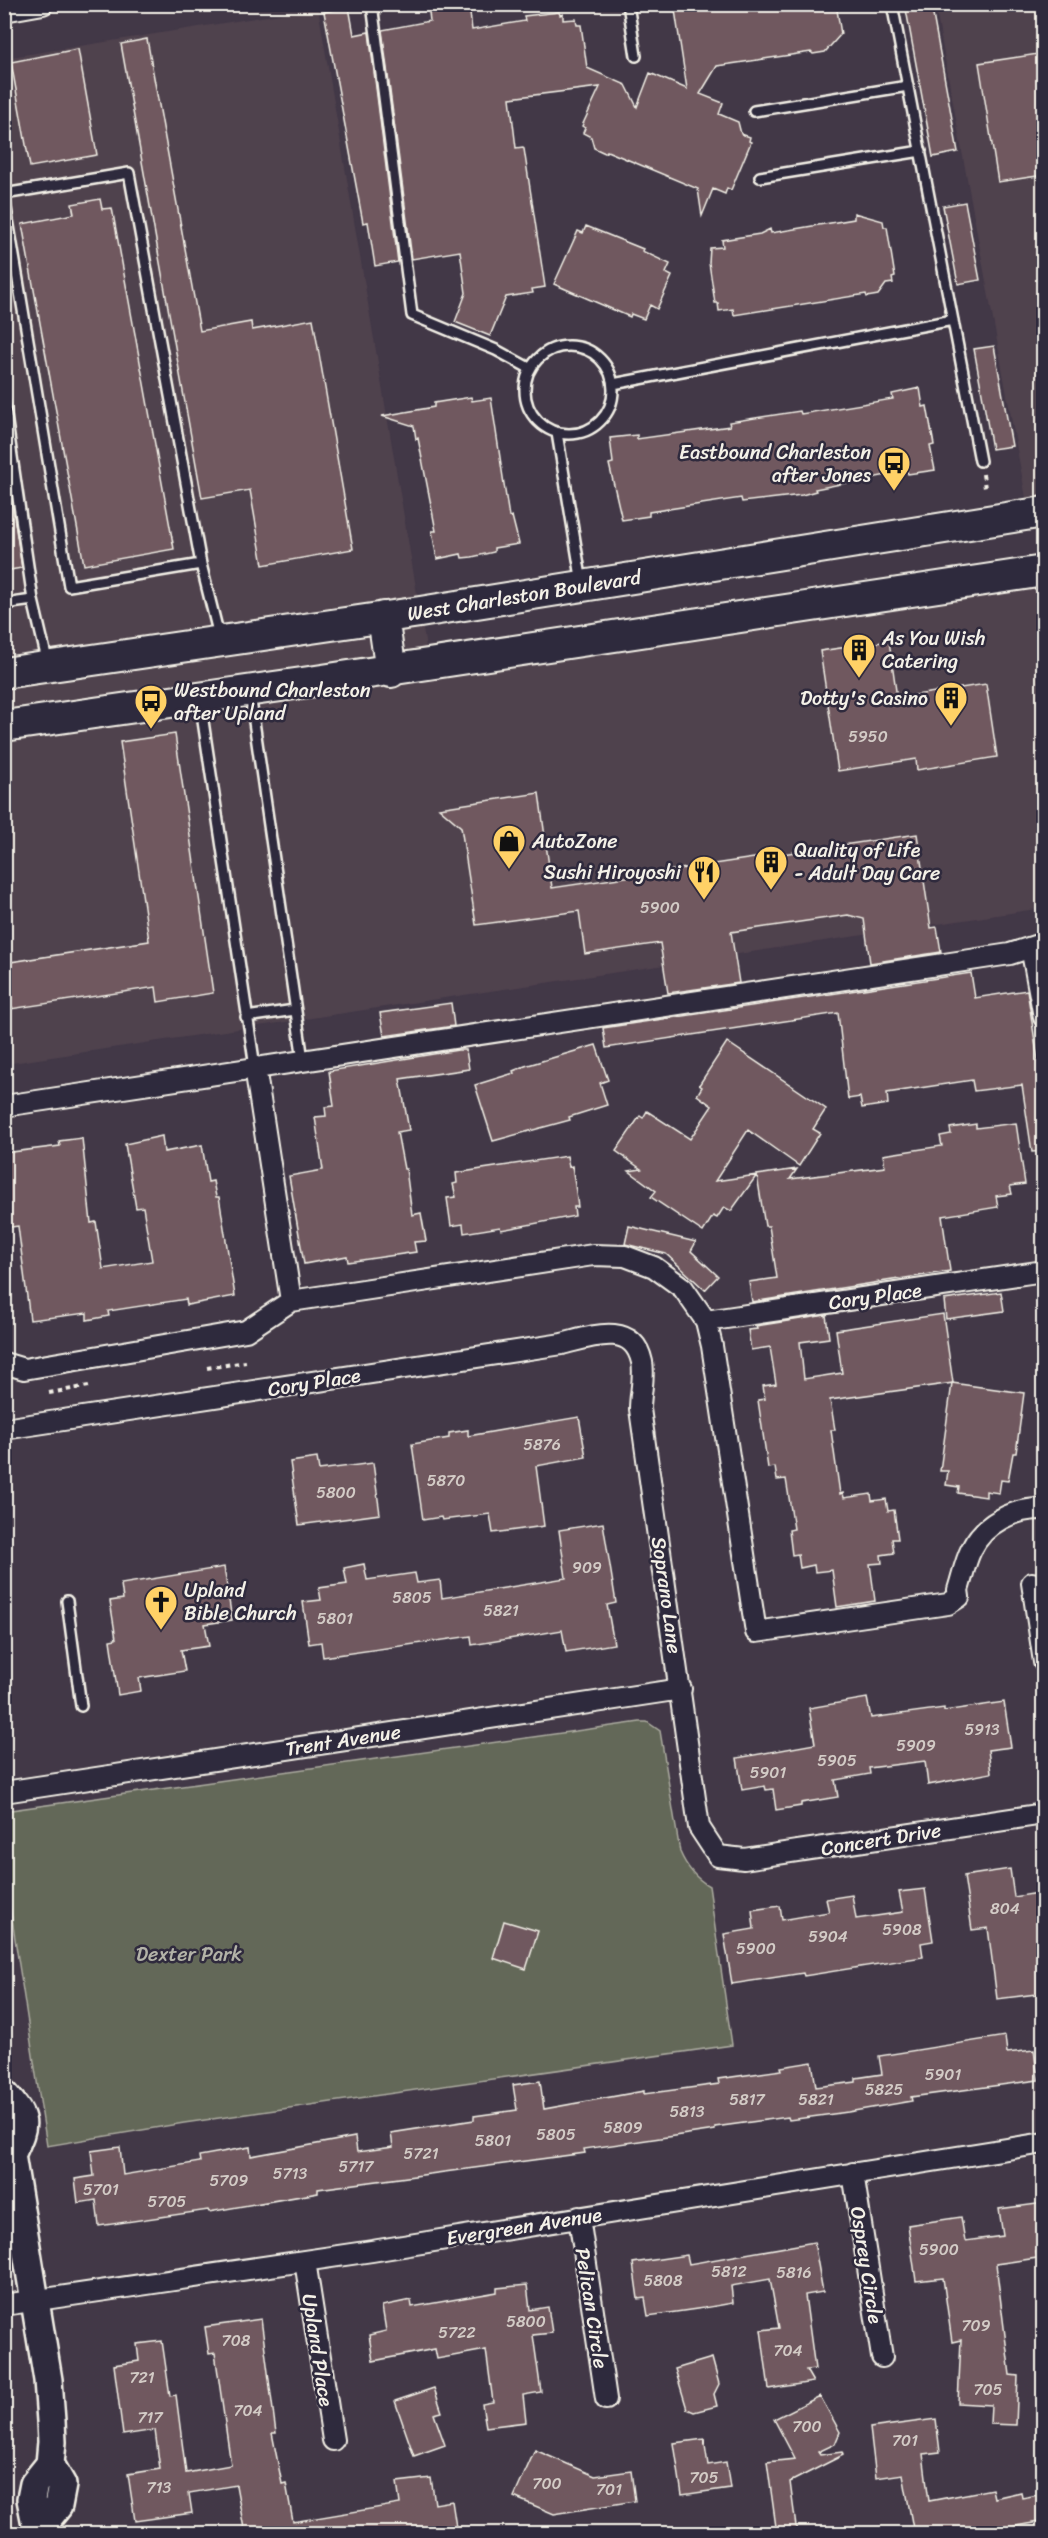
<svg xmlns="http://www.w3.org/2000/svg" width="1048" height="2538" font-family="Sriracha,sans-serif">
	<rect width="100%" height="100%" fill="#423847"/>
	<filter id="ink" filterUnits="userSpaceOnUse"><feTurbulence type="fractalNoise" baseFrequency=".0167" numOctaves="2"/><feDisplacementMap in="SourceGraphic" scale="12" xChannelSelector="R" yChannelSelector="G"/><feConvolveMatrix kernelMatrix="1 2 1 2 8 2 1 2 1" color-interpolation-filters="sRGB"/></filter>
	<g filter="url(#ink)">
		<path fill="#50424e" d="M935,5H1043V512L1029,514Z
			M318,8L429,665L1043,571V908L5,1064V58Z"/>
		<path fill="#646759" stroke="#acaca0" stroke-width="1.5" d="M640,1722H647L660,1731L680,1852C686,1866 695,1878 709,1886L732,2045L184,2123L47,2146L5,1874L4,1811Z"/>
		<path fill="#6f595e" stroke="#f4f1e8" stroke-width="1.5" d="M428,4H469L472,30L525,21L524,16L559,12L560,15L563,14V20L576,19L577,25H581L587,68L626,85L637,107L650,73L687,89L675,10H677V4H836L841,34L825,52L813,54L811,52L717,66L700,94L723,103L719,114L738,122L741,134L750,137L749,141L751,142L731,190L727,188L725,194L713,189L702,216L698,189L607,151L605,153L594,148L591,137L583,133L585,128L582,126L600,87L510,98L516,148L523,147L524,149L545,287L532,289L533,293L506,297L490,336L455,322L466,293L460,251L412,259L382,30L430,21Z
			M905,4H931L958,152L933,157Z
			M349,7L354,35L369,32L398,262L375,266L368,222L363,223L324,12Z
			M147,39L200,331L251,322L252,330L313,319L353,549L263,565L250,490L202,498L121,44Z
			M78,49L97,155L30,167L11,62Z
			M1044,53V175L998,182L979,63Z
			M100,199L102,209L112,208L174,549L84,565L22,224L74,214L72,204Z
			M965,202L980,280L958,284L943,206Z
			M854,213L883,221L884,227H887L895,277L892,278L893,283L886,284L878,295L867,297L866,294L734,315L733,309L719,311L718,303H715L709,263L710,248L723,247L722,240L760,234L770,229L771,233L854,219Z
			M586,226L643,249L642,251L670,264L666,273L672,276L657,309L650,305L644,319L631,314L630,317L554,284L578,231L583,233Z
			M994,346L1012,446L992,449L974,349Z
			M920,388L923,407L927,406L934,445L930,446L935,470L908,474L907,471L815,489L816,491L802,495L742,502L741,498L649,512V516L622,520L609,464L613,463L610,438L637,435V439L730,426L729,422L800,411L801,414L893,399L892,394Z
			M471,397L472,401L491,398L509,517L512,516L519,544L494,548V552L472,557L462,558L461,554L437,559L432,531H436L418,438L416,439L414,426L382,416L434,407V403Z
			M12,504L22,568L4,571V505Z
			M889,641L897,698L986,684L997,757L917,770L916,759L838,771L820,651Z
			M175,734L213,993L158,1002L156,987L4,1010V963L149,941L120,742Z
			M539,793L552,888L917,834L931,928L937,927L941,952L870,963L864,919L848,915L731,932L739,983L668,993L660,943L585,954L579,911L476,925L461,827L439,808Z
			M971,973L975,998L1027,990L1044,1099V1151L1032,1152L1022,1085L974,1091L972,1080L887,1093L888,1104L862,1108L860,1097L848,1099L838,1013L606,1048L603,1028Z
			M451,1003L454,1026L384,1036L380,1013Z
			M727,1042L826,1109L813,1129L820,1133L799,1166L748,1130L715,1181L757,1175L731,1211L724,1207L717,1218L713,1216L703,1232L651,1197L656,1191L629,1171L641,1169L616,1151L640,1116L643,1118L647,1111L690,1139L712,1106L697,1095L702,1087L699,1085Z
			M596,1045L608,1080L600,1083L607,1105L569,1117L570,1120L493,1141L475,1085L514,1073L513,1071L525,1066Z
			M458,1050H466L469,1069L400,1079L409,1130L397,1132L404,1169H406L412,1215L421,1213L426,1241L414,1242L416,1252L348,1262L347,1256L304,1264L289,1176L323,1170L315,1117L326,1116L325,1107L334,1106L329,1071Z
			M1016,1123L1025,1184L1010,1186L1012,1194L996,1196L998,1207L942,1216L950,1271L752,1302L749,1282L777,1278L769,1226H765L757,1175L797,1169L790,1179L885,1167L883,1155L942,1146L940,1136L951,1134L950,1128L976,1124V1128Z
			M162,1136L164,1152L202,1145L208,1182L213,1181L216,1197H219L235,1296L187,1305L186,1299L108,1311L109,1316L87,1320V1313L30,1320L18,1226L4,1228V1153L60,1146L59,1141L82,1138L91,1223L96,1222L103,1269L152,1261L143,1207L136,1208L125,1144Z
			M567,1156L569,1167L572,1166L576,1192L578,1207H574L575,1216L501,1230L500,1227L464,1233L463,1224L451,1226L447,1198L456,1197L453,1184L457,1183L456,1173Z
			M629,1226L696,1242L691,1251L718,1276L705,1290L666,1254L625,1244Z
			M1001,1292L1004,1311L946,1319L944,1300Z
			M943,1314L953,1383L830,1400L835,1430H831L840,1494L843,1493L844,1498L871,1494L872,1501L886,1499L888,1511L894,1510L898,1539H892L894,1553L881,1555L882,1563L870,1564L875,1601L837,1607L832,1570L815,1572L814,1565L800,1568L798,1554L792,1555L789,1530L794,1529L786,1479L777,1480L775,1467L768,1468L758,1400L765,1399L763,1386L776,1384L770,1347L751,1350L748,1330L757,1329L756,1326L826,1315L829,1338L800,1342L804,1379L842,1373L836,1330Z
			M952,1383L1024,1393L1016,1453H1013L1008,1481L1001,1480L999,1493L986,1491V1497L958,1493L959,1487L946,1485L948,1471H940Z
			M579,1417L586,1457L536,1466L544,1526L493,1533L490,1514L442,1520L441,1517L423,1520L412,1444L449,1438V1433L468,1430V1436Z
			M317,1458L319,1470L373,1463L380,1514L299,1525L290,1462Z
			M603,1523L616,1603L607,1605L614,1644L566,1652L562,1630L472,1645L471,1636L323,1657L321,1642L309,1644L303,1602L321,1600L319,1588L347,1584L344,1568L364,1564L367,1580L415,1573L417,1583L440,1580L442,1598L566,1578L559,1530Z
			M224,1567L232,1620L205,1624L209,1646L181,1650L185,1671L139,1678L141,1691L118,1695L110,1640L116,1639L110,1601L123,1599L121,1584Z
			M867,1698L871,1718L944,1708V1711L1004,1702L1011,1747L988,1750L991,1773L928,1785L925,1761L869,1768L870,1774L835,1780L838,1797L801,1803V1806L776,1810L773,1789L766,1790L765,1786L742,1790L737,1758L815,1744L809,1708Z
			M1010,1869L1014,1897L1038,1893L1042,1920H1037L1044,1971V1993L997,1999L988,1928L972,1930L964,1876Z
			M925,1889L933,1941L921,1943L923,1957L804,1976L803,1973L732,1984L724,1934L754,1929L752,1910L780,1906L782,1920L829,1912L826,1899L852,1895L856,1919L903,1912L899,1892Z
			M504,1921L538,1931L526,1969L493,1958Z
			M1005,2036L1007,2053L1034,2050L1038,2080L911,2097L912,2101L848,2112L789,2120L788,2117L715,2127V2130L584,2149L585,2153L318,2189V2193L209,2212L208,2210L99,2226L96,2200L78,2203L75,2179L94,2176L91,2151L120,2147L123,2175L200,2162L199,2156L250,2147L251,2156L355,2137L357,2152L393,2147L391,2133L474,2120V2116L517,2110L513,2085L540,2081L544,2109L644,2091V2094L719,2084L718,2079L782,2070L781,2067L812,2062L816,2087L856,2082V2078L882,2074L879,2056Z
			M1044,2203V2251L1036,2252L1037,2258L996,2264L1010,2375L1018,2376L1016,2425L990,2424L991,2405L958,2403L961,2340L952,2342L943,2278L916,2281L908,2225L961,2217L965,2241L1003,2236L999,2209Z
			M814,2242L823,2292L805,2295L815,2369L806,2370L813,2382L769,2389L761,2330L779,2328L770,2279L731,2286L733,2303L704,2308L648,2316L645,2298L638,2299L633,2263L687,2255L689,2264Z
			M527,2285L530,2310L548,2307L552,2333L533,2335L541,2392L523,2395L526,2422L486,2427L482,2404L493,2402L486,2350L437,2359L435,2349L373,2361L369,2335L386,2331L382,2306L411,2300L412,2307L497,2292V2288Z
			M261,2319L276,2433H272L282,2484L286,2483L293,2522L400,2504L397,2482L431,2478L435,2504L452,2501L456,2527L409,2534H245L236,2485L189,2493L192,2513L135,2521L128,2474L160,2469L155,2430L123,2435L114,2365L139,2361L137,2344L162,2341L170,2396L176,2395L186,2473L231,2465L215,2353L209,2354L205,2327Z
			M712,2358L719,2384L714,2394L717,2406L694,2412L687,2409L675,2369Z
			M434,2388L442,2412L434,2414L445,2445L414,2456L395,2401Z
			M820,2396L840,2432L835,2444L818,2452L820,2455L842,2452L843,2455L790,2482L797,2534H777L767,2462L795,2459L774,2419Z
			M936,2419L940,2452L923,2454L929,2501L992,2489L994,2498L1021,2492L1022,2498L1044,2494V2521L994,2530L995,2534H914L903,2474L876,2478L870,2428Z
			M704,2439L708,2465L726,2462L730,2488L682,2495L674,2443Z
			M535,2450L595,2476L631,2471L635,2501L554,2514L514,2497Z"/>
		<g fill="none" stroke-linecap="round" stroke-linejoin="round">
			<g stroke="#f4f1e8" stroke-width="14">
				<path id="lane" d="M372,4L412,315L496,350L529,368
					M628,4L636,56
					M892,4L980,461
					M754,111L908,86
					M760,177L921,151
					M4,194L129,173L201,564
					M4,196L69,586L201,564L219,636
					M525 390a44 44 0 1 1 88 0a44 44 0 1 1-88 0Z
					M613,384L953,320
					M4,402L33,600
					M557,433L582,583
					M4,604L33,600L48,664
					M250,694L303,1060
					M200,701L255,1067
					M246,1017L295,1010
					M67,1601L81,1706"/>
			</g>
			<g stroke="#f4f1e8" stroke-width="24">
				<path id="street" d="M4,11L43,4
					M1031,947L1044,1017
					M255,1067L291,1301
					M4,1106L1010,954L1044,943
					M706,1321L1044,1271
					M4,1363L24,1369L246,1331L291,1301L593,1255L625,1256L654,1267L683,1288L706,1321L712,1346L756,1632L948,1604L959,1597L958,1590C962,1578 965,1562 971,1550C984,1523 1014,1508 1044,1509
					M4,1429L562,1344C590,1337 633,1320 642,1362C645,1376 640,1394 640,1409L699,1827L718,1856L744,1859L1044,1814
					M1032,1583L1044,1662
					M4,1792L681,1689
					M853,2173L882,2357
					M579,2217L606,2399
					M305,2261L333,2440
					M4,2305L372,2251L1044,2143"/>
			</g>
			<g stroke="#f4f1e8" stroke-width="32">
				<path id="secondary" d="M4,2094C28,2121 25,2124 11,2155
					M4,2147L11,2155L48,2380L51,2421L52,2442L50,2464L34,2484L31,2499L37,2529
					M35,2534L58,2506L62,2485L50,2464"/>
			</g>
			<g stroke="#f4f1e8" stroke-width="34">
				<path id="primary" d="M383,617L391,672
					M4,673L420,612L1044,512
					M4,726C351,677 697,624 1044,571"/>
			</g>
			<path stroke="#f4f1e8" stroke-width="4" stroke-dasharray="4.5 4.5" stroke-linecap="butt" d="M983,474L985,488
				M207,1368L246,1362
				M49,1393L89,1386"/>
			<use href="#lane" stroke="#2f2a3d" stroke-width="9"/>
			<use href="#street" stroke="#2f2a3d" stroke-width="20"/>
			<use href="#secondary" stroke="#2f2a3d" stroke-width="27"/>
			<use href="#primary" stroke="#2f2a3d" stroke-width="30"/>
		</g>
	</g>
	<defs>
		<g id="bus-pin" transform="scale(1.725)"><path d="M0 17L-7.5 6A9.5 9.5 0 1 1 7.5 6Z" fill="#ffd166" stroke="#2f2a3d"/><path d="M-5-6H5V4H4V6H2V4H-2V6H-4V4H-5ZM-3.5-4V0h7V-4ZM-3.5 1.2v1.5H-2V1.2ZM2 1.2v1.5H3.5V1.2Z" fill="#111"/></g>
		<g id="building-pin" transform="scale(1.725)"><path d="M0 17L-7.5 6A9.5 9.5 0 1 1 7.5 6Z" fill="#ffd166" stroke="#2f2a3d"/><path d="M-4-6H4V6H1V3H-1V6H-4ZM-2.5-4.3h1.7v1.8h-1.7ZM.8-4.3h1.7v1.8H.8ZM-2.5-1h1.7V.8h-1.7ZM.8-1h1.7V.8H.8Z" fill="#111"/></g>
		<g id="shop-pin" transform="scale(1.725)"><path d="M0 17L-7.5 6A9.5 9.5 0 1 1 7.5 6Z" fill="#ffd166" stroke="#2f2a3d"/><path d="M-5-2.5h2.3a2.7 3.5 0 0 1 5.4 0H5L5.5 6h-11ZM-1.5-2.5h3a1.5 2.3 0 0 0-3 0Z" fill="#111"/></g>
		<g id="restaurant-pin" transform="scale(1.725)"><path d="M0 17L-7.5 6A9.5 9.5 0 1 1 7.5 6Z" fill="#ffd166" stroke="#2f2a3d"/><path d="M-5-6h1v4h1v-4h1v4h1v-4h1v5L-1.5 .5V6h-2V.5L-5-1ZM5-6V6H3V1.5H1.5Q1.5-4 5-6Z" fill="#111"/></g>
		<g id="church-pin" transform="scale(1.725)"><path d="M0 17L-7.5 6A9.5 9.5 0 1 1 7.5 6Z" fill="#ffd166" stroke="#2f2a3d"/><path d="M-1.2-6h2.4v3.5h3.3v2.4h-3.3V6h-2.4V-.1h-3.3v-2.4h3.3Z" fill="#111"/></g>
	</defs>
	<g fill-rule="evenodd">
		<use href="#bus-pin" x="894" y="463"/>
		<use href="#building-pin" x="859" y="650"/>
		<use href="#building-pin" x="951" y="698"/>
		<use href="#bus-pin" x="151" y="701"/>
		<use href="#shop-pin" x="509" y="841"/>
		<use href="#building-pin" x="771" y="862"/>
		<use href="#restaurant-pin" x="704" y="872"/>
		<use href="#church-pin" x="161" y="1602"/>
	</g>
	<g text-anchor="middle" stroke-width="5" stroke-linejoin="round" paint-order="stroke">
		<g font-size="16" fill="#d3cbc6">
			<text x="868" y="742">5950</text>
			<text x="660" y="913">5900</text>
			<text x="542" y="1450">5876</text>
			<text x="446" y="1486">5870</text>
			<text x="336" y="1498">5800</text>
			<text x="587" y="1573">909</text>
			<text x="412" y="1603">5805</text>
			<text x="501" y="1616">5821</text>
			<text x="335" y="1624">5801</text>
			<text x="982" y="1735">5913</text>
			<text x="916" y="1751">5909</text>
			<text x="837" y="1766">5905</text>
			<text x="768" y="1778">5901</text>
			<text x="1005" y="1914">804</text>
			<text x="902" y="1935">5908</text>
			<text x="828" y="1942">5904</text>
			<text x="756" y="1954">5900</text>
			<text x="943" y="2080">5901</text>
			<text x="884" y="2095">5825</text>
			<text x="747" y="2105">5817</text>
			<text x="816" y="2105">5821</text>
			<text x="687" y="2117">5813</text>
			<text x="623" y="2133">5809</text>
			<text x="556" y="2140">5805</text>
			<text x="493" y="2146">5801</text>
			<text x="421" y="2159">5721</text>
			<text x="356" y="2172">5717</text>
			<text x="290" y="2179">5713</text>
			<text x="229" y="2186">5709</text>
			<text x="101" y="2195">5701</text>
			<text x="167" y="2207">5705</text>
			<text x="939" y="2255">5900</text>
			<text x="729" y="2277">5812</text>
			<text x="794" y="2278">5816</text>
			<text x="663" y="2286">5808</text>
			<text x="526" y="2327">5800</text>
			<text x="976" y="2331">709</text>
			<text x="457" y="2338">5722</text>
			<text x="236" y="2346">708</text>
			<text x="788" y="2356">704</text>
			<text x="142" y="2383">721</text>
			<text x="988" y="2395">705</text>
			<text x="248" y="2416">704</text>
			<text x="150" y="2423">717</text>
			<text x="807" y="2432">700</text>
			<text x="905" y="2446">701</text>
			<text x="704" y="2483">705</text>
			<text x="547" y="2489">700</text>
			<text x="159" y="2493">713</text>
			<text x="609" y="2495">701</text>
		</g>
		<g font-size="20" fill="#f4f1e8" stroke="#2f2a3d" text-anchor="start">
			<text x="871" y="459" text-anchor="end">Eastbound Charleston<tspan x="871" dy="23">after Jones</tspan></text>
			<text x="882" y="645">As You Wish<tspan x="882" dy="23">Catering</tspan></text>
			<text x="174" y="697">Westbound Charleston<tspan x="174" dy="23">after Upland</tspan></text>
			<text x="928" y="705" text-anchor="end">Dotty's Casino</text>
			<text x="532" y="848">AutoZone</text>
			<text x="794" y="857">Quality of Life<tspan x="794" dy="23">- Adult Day Care</tspan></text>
			<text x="681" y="879" text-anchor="end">Sushi Hiroyoshi</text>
			<text x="184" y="1597">Upland<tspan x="184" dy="23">Bible Church</tspan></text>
		</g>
		<g font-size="20" fill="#f4f1e8" stroke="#2f2a3d">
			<text transform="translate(524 595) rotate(-9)" y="7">West Charleston Boulevard</text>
			<text transform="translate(875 1296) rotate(-8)" y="7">Cory Place</text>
			<text transform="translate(314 1382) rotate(-9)" y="7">Cory Place</text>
			<text transform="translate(667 1595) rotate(82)" y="7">Soprano Lane</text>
			<text transform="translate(343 1740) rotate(-9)" y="7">Trent Avenue</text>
			<text transform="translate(881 1839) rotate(-9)" y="7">Concert Drive</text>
			<text transform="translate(524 2226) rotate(-9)" y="7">Evergreen Avenue</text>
			<text transform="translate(867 2265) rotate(81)" y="7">Osprey Circle</text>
			<text transform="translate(592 2308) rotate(81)" y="7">Pelican Circle</text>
			<text transform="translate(318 2350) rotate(81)" y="7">Upland Place</text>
		</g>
		<g font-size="20" fill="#b3b3a8" stroke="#2f2a3d">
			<text x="189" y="1961">Dexter Park</text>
		</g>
	</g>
	<rect width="1048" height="2538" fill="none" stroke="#2f2a3d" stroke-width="24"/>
	<rect x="12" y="12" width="1024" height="2514" fill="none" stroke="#f4f1e8" stroke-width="2" filter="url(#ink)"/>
</svg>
